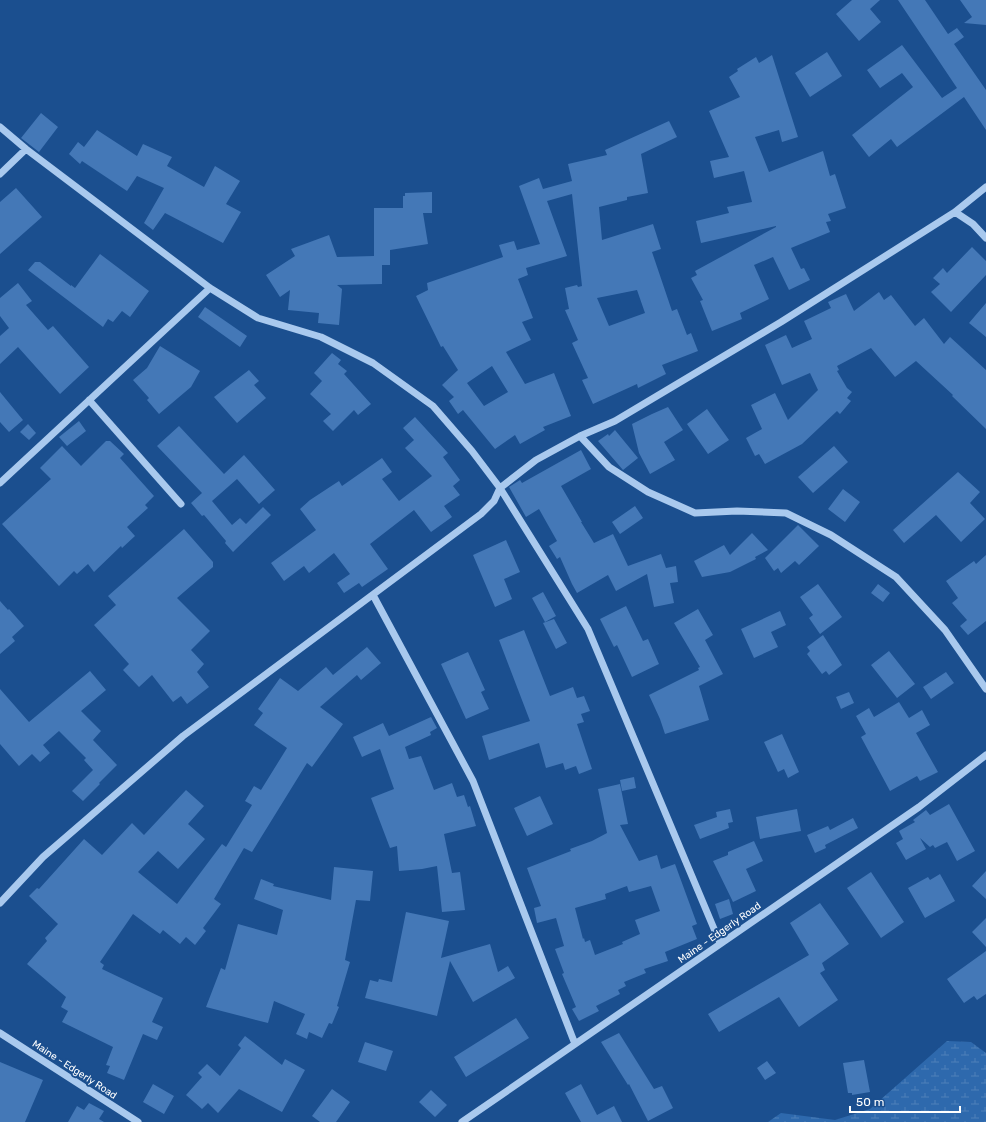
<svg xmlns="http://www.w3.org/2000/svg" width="986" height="1122" font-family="Rubik,sans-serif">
	<defs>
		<pattern id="wetland-marsh" width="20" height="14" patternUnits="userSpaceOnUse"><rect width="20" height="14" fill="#2e69ad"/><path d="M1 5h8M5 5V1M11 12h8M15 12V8" fill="none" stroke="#4d80b9"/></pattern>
	</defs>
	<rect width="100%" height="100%" fill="#1b4f8f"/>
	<path fill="url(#wetland-marsh)" d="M947,1041L971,1042L986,1053V1122H768L781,1113L835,1120L870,1109Z"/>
	<path fill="#4478b7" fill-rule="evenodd" d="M852,0H880L870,9L881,22L859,41L836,14Z
		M898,0H925L948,34L957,28L964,37L954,44L986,90V130L964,97L897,147L891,139L869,157L852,135L913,87L902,73L880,88L867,70L902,45L942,98L957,88Z
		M960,0H986V25L964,23L972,17Z
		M827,52L842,76L810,97L795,73Z
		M772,55L798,137L782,142L779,130L755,137L769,172L823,151L830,176L835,174L846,208L828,214L831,221L826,222L830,232L791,248L801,269L804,268L810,280L789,290L773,257L754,265L769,299L740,313L742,319L712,331L700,301L703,300L691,278L697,275L695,271L776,227V226L701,243L696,221L729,213L727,207L752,202L744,171L714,178L710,161L729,157L709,111L740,97L729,77L738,71L737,69L756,57L759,63Z
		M41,113L58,127L39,152L21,138Z
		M669,121L677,137L641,154L648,193L627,197V200L599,207L602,240L653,224L661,249L652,252L672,311L677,309L687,335L691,333L698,351L662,365L666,374L638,388L637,384L593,404L582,380L588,378L572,343L578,340L565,310L569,309L565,288L577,285L578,287L582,286L572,194L547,201L567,256L526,268L528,275L518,279L533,318L522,322L531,340L506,352L525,384L554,373L571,416L543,427L545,430L520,444L515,435L495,449L463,410L458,414L449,401L454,397L442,385L458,370L443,346L441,347L416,296L428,290L427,283L503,257L499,245L514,241L517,250L540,244L519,186L539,178L543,189L572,181L568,164L607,155L605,150ZM637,290L645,313L609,326L597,298ZM492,366L508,392L484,406L467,383Z
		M97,130L137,156L143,144L172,157L167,166L204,187L215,166L240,181L226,204L241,212L223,243L165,213L153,230L144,223L164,188L137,176L127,191L82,161L80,164L69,154L78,142L84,147Z
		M16,188L42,217L0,254V202Z
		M432,192V213H423L428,244L390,250V265H382V284L337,285L342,289L339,325L318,323L319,313L288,310L290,290L280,297L266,275L295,256L291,249L329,235L337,257L374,256V208H403V196H405V193Z
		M972,247L986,261V275L951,312L931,292L940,284L933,278L943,268L947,273Z
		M100,254L149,291L130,317L122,311L113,322L108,319L103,327L28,270L35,262H40L71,286V285L75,288Z
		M18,283L32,301L26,305L48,330L53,326L89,367L60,394L18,347L0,364V336L9,328L0,316V298Z
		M879,292L884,300L891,295L915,326L924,318L944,344L950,337L986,370V429L952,396L953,395L916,361L895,377L871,348L837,366L839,370L837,371L847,388L852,392L847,398L851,401L840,414L837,411L802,444L765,464L759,454L755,456L746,438L762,429L751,405L775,393L788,420L818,390L810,373L782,385L765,345L786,335L792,348L812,339L804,321L831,308L828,302L846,294L854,311Z
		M986,303V337L969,323Z
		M205,307L247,336L240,347L198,317Z
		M160,346L200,371L191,387L159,414L147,400L149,398L133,380L147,368Z
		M332,353L341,360L338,364L347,371L344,374L371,404L358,415L354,410L333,431L323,421L331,414L310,394L322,381L314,373Z
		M249,370L259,381L254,385L266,398L237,423L214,397Z
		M0,392L23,420L9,432L0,422Z
		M668,407L683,430L664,442L675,460L650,474L639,453L632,424L652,414Z
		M707,409L729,440L708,454L687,424Z
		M415,417L448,453L443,457L460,480L453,486L460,495L444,506L452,517L431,532L414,510L370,544L388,569L362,587L359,583L344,593L337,583L350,574L334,553L309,573L304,566L284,581L271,563L316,530L300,509L310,500L339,481L342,486L382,458L392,472L382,479L399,501L432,476L405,448L414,440L403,428Z
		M79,421L86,431L67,446L59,437Z
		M28,424L36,433L29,440L20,432Z
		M179,426L224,474L244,455L275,490L259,504L237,479L212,501L232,525L240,518L246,524L263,507L271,515L233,552L225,543L226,541L204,515L202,516L191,503L202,493L157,446Z
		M615,430L638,458L623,470L598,441L608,434L609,436Z
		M106,441H110L124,454L120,458L154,496L145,505L148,508L127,527L135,536L122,548L121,546L94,572L88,564L77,574L74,571L59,586L2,524L51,479L40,468L62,446L81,466Z
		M834,446L848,462L813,493L798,477Z
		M581,450L591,469L561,486L582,522H581L594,543L613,534L628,566L661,554L666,568L676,566L678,582L670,583L674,603L654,607L647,574L616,591L608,575L577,593L572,584L560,557L557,559L549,546L557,541L539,509L526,517L509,487L520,480L522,483Z
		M958,472L980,492L970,503L985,519L961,542L936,515L904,543L893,530Z
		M843,489L860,502L845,522L828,509Z
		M635,506L643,518L620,534L612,522Z
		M798,525L819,546L799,565L795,561L781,573L778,568L774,571L765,558Z
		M184,529L213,562V567L177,598L210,631L191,650L204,664L197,672L209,687L187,704L181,696L173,702L152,675L139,687L123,670L129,664L94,625L116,605L108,596Z
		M752,533L768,550L755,557L756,559L730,572L702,577L694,561L724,545L730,555Z
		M506,540L520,572L504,579L512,599L495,607L473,555Z
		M986,555V621L968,635L960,626L967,620L952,603L958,598L946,581L974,561L976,564Z
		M818,584L842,617L820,634L809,618L813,615L800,597Z
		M878,584L890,593L883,602L871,593Z
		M543,592L556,616L545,622L532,598Z
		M0,601L8,610L9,609L24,626L12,637L15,641L0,654Z
		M626,606L643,641L648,639L659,664L632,677L617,645L614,647L600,619Z
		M698,609L713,635L705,640L723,674L699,686L709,720L665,734L660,719L649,695L699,670L698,668L700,667L674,623Z
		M780,611L786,625L771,632L778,647L754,658L741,629Z
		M554,619L567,643L556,649L543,623Z
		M524,630L550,696L573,687L577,698L584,696L590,711L581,714L584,722L577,724L592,769L579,774L576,766L565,770L563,763L546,768L539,743L489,760L482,736L530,721L499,640Z
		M823,635L842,665L829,675L826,671L822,674L807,654L810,651L807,647Z
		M367,647L381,663L361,680L357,675L320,707L343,724L312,767L307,763L252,852L244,848L214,899L221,904L203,928L206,931L195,945L186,937L180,944L163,930L160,934L133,914L100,962L104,965L102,969L163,998L152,1022L163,1027L157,1040L143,1034L124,1080L107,1073L110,1066L106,1065L113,1047L62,1022L68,1011L61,1007L66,997L27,964L47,941L45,938L58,924L29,896L37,888L39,889L84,839L102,855L132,823L144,835L186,790L204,806L188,824L205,839L178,869L158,851L138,872L177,904L222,844L226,847L252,805L245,801L254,786L261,790L287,748L254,725L263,713L258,709L280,678L298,691L326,667L333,675Z
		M889,651L915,684L897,698L871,665Z
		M468,652L485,690L481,692L489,709L466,719L441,664Z
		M90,671L106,690L81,711L101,731L93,740L117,765L99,783L100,784L83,801L72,791L93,770L84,760L86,758L59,731L43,745L50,753L40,762L32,754L19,766L0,744V689L29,722Z
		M946,672L954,683L931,699L923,687Z
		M849,692L854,703L841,709L836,697Z
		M899,702L909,718L922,710L930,725L916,733L938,772L920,781L917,776L890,791L861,737L866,734L856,716L869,708L874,717Z
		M431,717L437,728L430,732L431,735L405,747L409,759L421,756L434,790L452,783L457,797L464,795L468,807L470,806L476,826L444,834L452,873L460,872L465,910L442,912L437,866L422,869L399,871L397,846L390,848L371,798L394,789L380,749L362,757L353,737L383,723L389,736Z
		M782,734L799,772L788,778L784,769L778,772L764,742Z
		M634,777L636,788L622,791L620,780Z
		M620,784L628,824L620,825L639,861L657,855L661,869L675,864L697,924L692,926L697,939L665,952L668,961L644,969L646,973L624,982L626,986L618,990L620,994L596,1006L599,1011L579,1021L572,1009L576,1007L562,974L564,973L555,949L564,946L556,918L537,923L534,908L541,906L527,868L571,851L570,849L592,841L607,833L598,789ZM627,886L629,892L651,886L660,911L635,920L640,934L622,942L623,944L595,955L590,940L585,942L584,938L583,939L575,908L606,899L605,894Z
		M540,796L553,824L527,836L514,808Z
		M949,804L975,851L957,861L947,842L935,848L933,845L930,847L920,838L926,849L906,860L896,843L903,839L899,831L915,822L913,820L926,810L930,815Z
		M730,809L733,822L728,823L729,828L700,839L694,825L717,817L716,812Z
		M797,809L801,831L760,839L756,817Z
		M853,818L858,828L825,845L826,848L815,853L807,835L828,826L830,830Z
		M754,841L763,861L746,869L756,891L733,902L713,861L728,855V852Z
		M334,867L373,871L370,901L356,900L345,960L350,962L337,1006L339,1007L332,1024L329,1023L322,1038L309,1032L307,1039L296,1034L305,1014L274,1001L268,1023L206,1007L221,968L225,970L238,924L277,935L283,910L254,899L261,879L274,884L273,886L331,900Z
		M986,871V899L972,886Z
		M871,872L904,922L881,938L847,888Z
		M940,874L955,901L925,918L908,888L928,877L930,880Z
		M729,899L733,914L720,919L715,904Z
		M820,903L849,944L822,963L825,970L820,973L838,1000L799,1027L779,997L719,1032L708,1014L809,955L790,923Z
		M406,912L449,921L441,958L490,944L498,972L508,966L515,978L473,1002L450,961L437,1016L365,998L370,980L378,982L379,979L392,982Z
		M986,918V947L972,932Z
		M986,951V994L977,1000L974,996L964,1003L947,979Z
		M516,1018L529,1038L466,1077L454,1057Z
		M619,1033L654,1089L662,1086L673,1108L648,1121L629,1084L628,1085L601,1042Z
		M245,1036L282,1065L285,1059L305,1070L282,1112L239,1089L218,1113L208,1103L202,1109L186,1095L202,1077L198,1073L207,1064L220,1076L241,1048L238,1045Z
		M365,1042L393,1051L386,1071L358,1062Z
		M864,1060L870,1092L852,1095V1093H848L843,1063Z
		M767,1061L776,1073L765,1080L757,1068Z
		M0,1062L43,1080L25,1122H0Z
		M153,1084L174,1096L164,1114L143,1102Z
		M581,1084L597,1115L614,1106L622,1122H581L565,1093Z
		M332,1089L350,1102L336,1122H320L312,1116Z
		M431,1090L447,1105L435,1117L419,1102Z
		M89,1103L104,1111L99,1119L104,1122H68L77,1106L84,1110Z"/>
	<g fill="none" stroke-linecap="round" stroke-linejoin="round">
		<path stroke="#a9c9ee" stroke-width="7" d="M0,127L26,149L210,288L258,318L321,337L373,363L433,406L472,451L500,488L588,629L720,943
			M0,174L26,149
			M955,212L973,224L986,238
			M89,400L181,504
			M580,436L609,467L648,492L695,513L737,511L786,513L831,535L896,577L945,630L986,689
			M0,483L210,288
			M373,595L473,781L575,1044
			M0,903L43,857L183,736L481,514L494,501L500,488L536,460L580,436L615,421L781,322L955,212L986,187
			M0,1033L138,1122
			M462,1122L919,807L986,755"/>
	</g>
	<g text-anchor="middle" stroke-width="4" stroke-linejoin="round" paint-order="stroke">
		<g font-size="10" fill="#fff" stroke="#1b4f8f">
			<text transform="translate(719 932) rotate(-35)" y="4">Maine - Edgerly Road</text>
			<text transform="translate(75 1069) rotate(33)" y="4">Maine - Edgerly Road</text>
		</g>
	</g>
	<path d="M850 1106v6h110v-6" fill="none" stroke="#ffffff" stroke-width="2"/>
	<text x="856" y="1106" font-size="12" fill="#ffffff" stroke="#1b4f8f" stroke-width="3" paint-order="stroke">50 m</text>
</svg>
